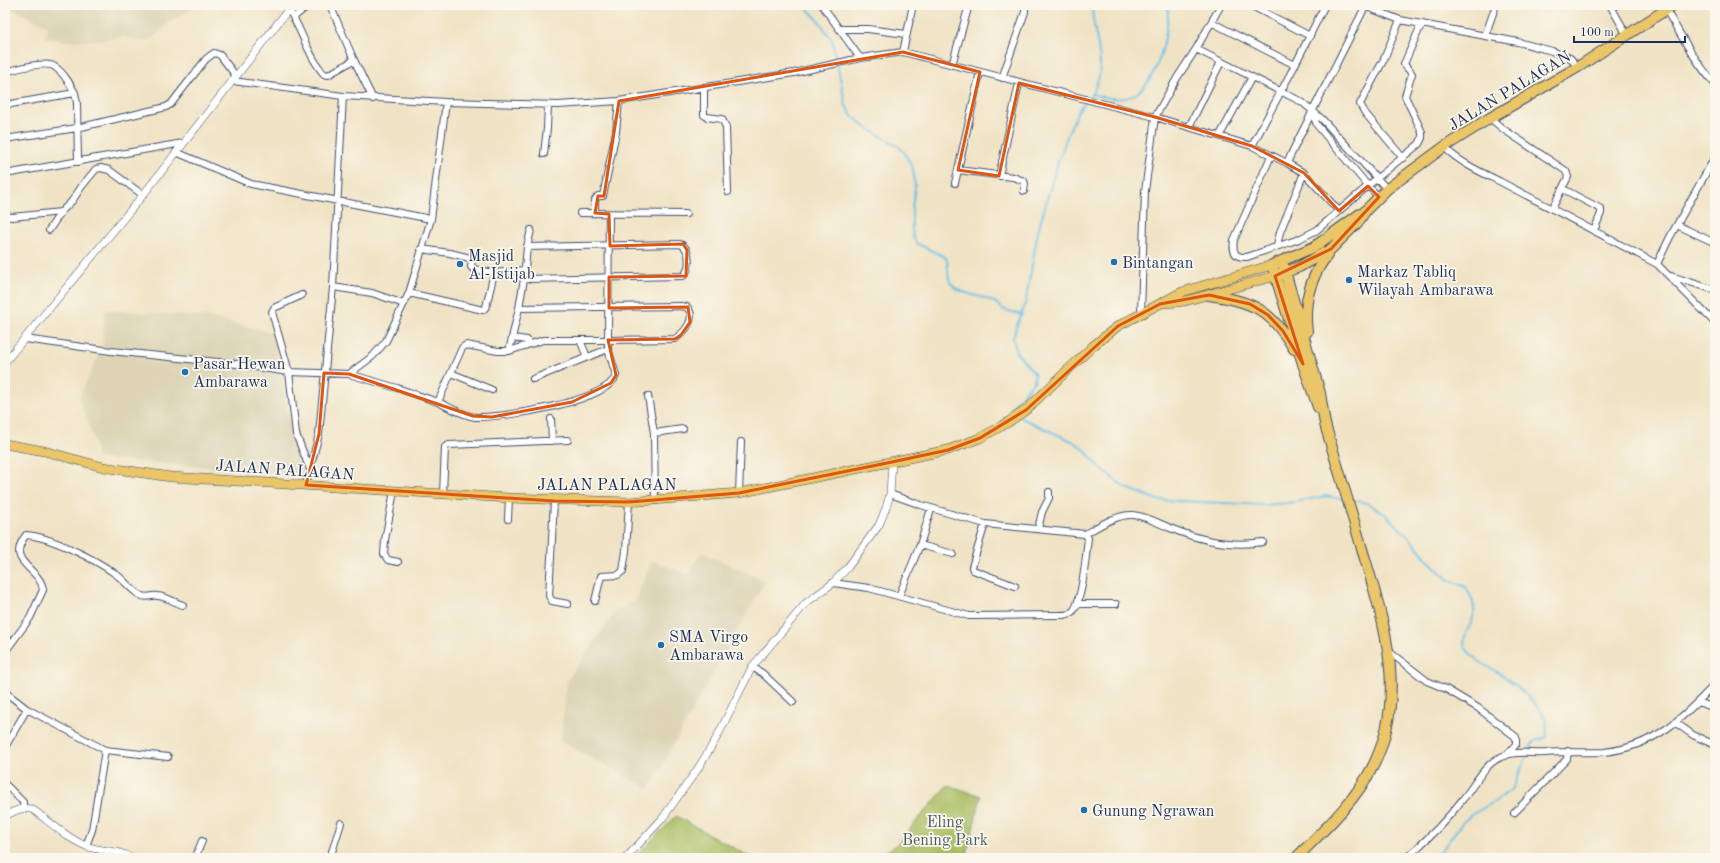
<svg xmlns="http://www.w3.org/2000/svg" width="1720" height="863" font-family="'Old Standard TT',serif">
	<rect width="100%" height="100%" fill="#fbf7ec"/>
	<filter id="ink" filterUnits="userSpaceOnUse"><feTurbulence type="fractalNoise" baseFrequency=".025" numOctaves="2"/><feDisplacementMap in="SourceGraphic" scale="8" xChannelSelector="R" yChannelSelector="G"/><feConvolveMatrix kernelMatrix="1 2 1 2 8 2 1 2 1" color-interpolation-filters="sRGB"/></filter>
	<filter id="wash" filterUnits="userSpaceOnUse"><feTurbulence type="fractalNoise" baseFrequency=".012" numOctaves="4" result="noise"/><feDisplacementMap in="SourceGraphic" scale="16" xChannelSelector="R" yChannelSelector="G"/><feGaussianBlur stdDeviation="0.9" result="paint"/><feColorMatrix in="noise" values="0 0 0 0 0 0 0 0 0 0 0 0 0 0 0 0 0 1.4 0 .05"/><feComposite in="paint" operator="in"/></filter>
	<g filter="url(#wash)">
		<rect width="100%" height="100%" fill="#f0e3c5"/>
		<path fill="#ddd4b6" d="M8,5H220L193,8L169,23L155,36L144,42L122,36L104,40L66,41L45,38L48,26L8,7Z
			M105,310L208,317L273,333L300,473H273L97,458L94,441L79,397L102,348Z
			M702,552L765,581L649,789L560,741L567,681L618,608H625L626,601L635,602L652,561L688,574Z"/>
		<path fill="#aabe63" stroke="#627660" d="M948,785L981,796L966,858H873L894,847Z
			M676,816L752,858H637L635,857Z"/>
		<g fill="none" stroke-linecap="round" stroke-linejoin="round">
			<path stroke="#69bfe6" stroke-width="2" d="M804,5L819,21L832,40L846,106L852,116L867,128L898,146L904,152L913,169L915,188L912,207V230L913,237L916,243L943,256L947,260C948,266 948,273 949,279C955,299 991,292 1002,309L1022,315
				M1091,94C1103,97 1122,102 1134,95C1159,81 1169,31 1168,5
				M1089,98C1112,68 1092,38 1092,5
				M1017,413L1012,407L1034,381L1035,374L1016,352L1013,338L1016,328L1025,305L1038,231L1055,171L1069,131L1079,109L1086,101
				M1021,418L1072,441L1084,449L1097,465L1124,487L1158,500L1266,505L1295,502L1326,496L1343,499
				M1352,500L1367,503L1385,514L1410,538L1428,560L1447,579L1466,587C1470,595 1475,603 1474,613C1473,625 1458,638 1467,650C1473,659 1485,665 1494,670C1512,681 1538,702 1546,721C1547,726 1546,732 1547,737L1533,742L1513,788L1496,801L1471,815L1462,823L1436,858"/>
		</g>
	</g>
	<g filter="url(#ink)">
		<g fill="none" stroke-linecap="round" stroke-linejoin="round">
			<g stroke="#3b4a6d" stroke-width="8">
				<path id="minor" d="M330,5L354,60
					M822,5L860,58
					M1221,5L1196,49L1302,102L1322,119L1387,189
					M1250,5L1310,36
					M1362,5L1400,20L1518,42L1552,51L1570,58L1578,67
					M1610,5L1627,35
					M289,10C302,30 308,56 324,74L328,75L354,60L373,99
					M1666,10C1681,35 1695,62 1715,84
					M294,17L309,5
					M1400,20L1384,59L1360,104L1365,113L1403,158
					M1213,23L1295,65
					M840,29H868L906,34
					M1485,36L1496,5
					M1196,49L1177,78L1155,117L1252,146L1287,163L1304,173L1339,211
					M903,52L913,5
					M952,65L969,5
					M5,72C16,69 46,60 55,67C64,73 70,84 75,93
					M1002,78L1025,12V5
					M233,81L343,96L333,287L319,434L306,485
					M704,87V115L707,117L722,119L726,127L728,192
					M343,96L446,102L431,219
					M446,102L558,105L619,101L794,73L860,58L903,52L1155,117L1145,191L1141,313
					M5,105L75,93L77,103L78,162
					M1312,112L1317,125L1368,186L1379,197
					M1490,118L1503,129L1566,171L1568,177L1552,209
					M1189,127L1221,62
					M1220,135L1252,77
					M5,139L77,128L166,107L171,104L206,59L214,53L220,55L236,76
					M1252,146L1295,65L1325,5
					M1444,147C1460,163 1481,172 1501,182L1657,264L1715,323
					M176,152L251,184L431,219L409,293L386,341L373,356L349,374
					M544,154L547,128L548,105
					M1271,156L1234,240C1232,252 1235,258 1247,257L1299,239L1317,230L1376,179L1419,144L1422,138V132L1405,96L1412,74L1404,64L1421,25
					M1287,163L1296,144L1365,7
					M958,170L1013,177L1024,181L1025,184L1024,191
					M5,174L183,143
					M999,176L1019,83
					M955,183L980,72
					M1563,189L1601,209V213L1594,231
					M580,213L686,214
					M595,213V200L598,196H603L604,191L616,132L619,101
					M5,216L12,217L61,212L72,201L82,186L96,169L101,168L109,170L143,195
					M1677,225L1715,243
					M49,230L61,212
					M1277,246L1280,232L1304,173
					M527,247L531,230
					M421,249L450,253L470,258L472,260L471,267L473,269L494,273L525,270
					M1657,264L1670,237L1715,157
					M1671,276L1715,290
					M333,287L372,293L404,304
					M409,293L483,310L486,307L494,273
					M302,295L274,308L272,312L289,372L296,434L309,467
					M519,308L524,279L683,276C691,270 691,248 680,244L527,247L524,279
					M512,338L527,340L530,344
					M25,339L111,351L237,364L289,372L349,374L397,388L438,402L462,348L466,345L498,351H509L543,340H608L609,214
					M580,340L587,357
					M509,351L519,308L681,306L687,307C697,318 685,332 675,339L608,340V349L533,379
					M451,373L492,390
					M648,396L654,433L655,501
					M438,402C449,407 464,416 476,417C501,418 609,402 616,375L608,349
					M551,419L552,441
					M654,433L683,429
					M394,491L385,540L384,554L388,560L398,562
					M739,493L741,442
					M443,494L445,447L449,445L568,440
					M554,501L549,596L552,601L568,604
					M508,519L509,498
					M985,524L972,567L973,570L1015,586
					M1038,529L1042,512L1049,498V492
					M1085,534C1099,526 1117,514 1133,515C1146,516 1158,523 1170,528C1199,540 1232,547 1263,542
					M920,545L953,554
					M833,583L869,588L969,616L1060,615C1065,615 1070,615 1074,610C1083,597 1086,554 1088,538L1085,534L985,524L921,505L890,494
					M899,596L920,545L931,509
					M595,601L601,576L618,575L623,571L626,551L629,502
					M1077,604H1116
					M1388,651L1427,681L1446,689L1478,708L1516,737V744L1507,755
					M5,652L30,618L43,590C41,567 4,564 26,535C50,536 98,561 117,575C125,581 132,591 140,595C146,599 150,595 157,596C165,596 176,603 183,605
					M752,667L762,673L793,702
					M5,692L27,709L5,747
					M1698,702L1715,708
					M27,709L105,750L168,757
					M1676,723L1693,735L1715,745
					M5,784L23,802V808
					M1514,813L1567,759L1568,751
					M86,846L92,830L105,750
					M195,858L202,841
					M330,858L341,823
					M1406,858C1427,840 1446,821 1463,799C1475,785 1484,764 1501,757C1515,750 1532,754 1546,753C1566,751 1585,753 1604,752C1654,747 1683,718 1715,684"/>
			</g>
			<g stroke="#3b4a6d" stroke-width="8">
				<path id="tertiary" d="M5,362L143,195L292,5
					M5,816C14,811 21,807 32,809C49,821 66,838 86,846C101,852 118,849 131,858
					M626,858L662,819L697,770L716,739L752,667L806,603L833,583L848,567L879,525L886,508L890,494L892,462"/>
			</g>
			<g stroke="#3b4a6d" stroke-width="10">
				<path id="primary" d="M1166,303L1185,301L1275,276
					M5,444L44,451L103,467L171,477L509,498L629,502L739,493L948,450L980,438L1007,423L1026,410L1093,346L1118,326L1182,292L1272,265"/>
			</g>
			<g stroke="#3b4a6d" stroke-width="12">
				<path id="trunk" d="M1282,261L1320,393L1325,424C1337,465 1350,507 1362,549C1383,619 1409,695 1373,766C1355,802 1324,830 1296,858
					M1275,276L1299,267L1331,249L1358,222L1366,210L1387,189L1444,147L1490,118L1578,67L1673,5
					M1209,295C1253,301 1271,310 1294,349
					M1307,332C1303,303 1310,277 1328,254
					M1318,407L1303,364L1272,265L1314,247L1360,214"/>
			</g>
			<use href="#minor" stroke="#fff" stroke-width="6"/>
			<use href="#tertiary" stroke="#fff" stroke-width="7"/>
			<use href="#primary" stroke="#eac669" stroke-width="9"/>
			<use href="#trunk" stroke="#eac669" stroke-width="10"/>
		</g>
	</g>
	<path fill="none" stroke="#de5710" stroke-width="3" stroke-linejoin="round" d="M903,52L980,72L958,170L999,176L1019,83L1155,117L1252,146L1304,173L1339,211L1368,186L1379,197L1331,249L1275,276L1303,364L1283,331L1268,315L1250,304L1209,295L1160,304L1118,326L1026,410L980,438L948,450L892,462L739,493L629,502L554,501L306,485L319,434L324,373L349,374L473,416L492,417L572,402L611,383L616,375L608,340L675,339L681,335L690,322L688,307L609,308V277L686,276L687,250L683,244L610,246L609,214L595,213L598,196H604L619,101Z"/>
	<g fill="#1f6fb2" stroke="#fbf7ec" stroke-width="1.5">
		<circle cx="1114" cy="262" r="4"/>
		<circle cx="460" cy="264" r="4"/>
		<circle cx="1349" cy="280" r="4"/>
		<circle cx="185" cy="372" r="4"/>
		<circle cx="661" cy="645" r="4"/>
		<circle cx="1084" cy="810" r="4"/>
	</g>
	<g text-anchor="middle" stroke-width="3.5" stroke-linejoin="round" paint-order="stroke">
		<g font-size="16" fill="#1b2f5e" stroke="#fbf7ec">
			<text transform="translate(1509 90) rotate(-31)" y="6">JALAN PALAGAN</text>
			<text transform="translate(285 469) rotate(4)" y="6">JALAN PALAGAN</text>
			<text x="607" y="490">JALAN PALAGAN</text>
		</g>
		<g font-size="16" fill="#1b2f5e" stroke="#fbf7ec" text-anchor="start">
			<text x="468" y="261">Masjid<tspan x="468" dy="18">Al-Istijab</tspan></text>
			<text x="1122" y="268">Bintangan</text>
			<text x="1357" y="277">Markaz Tabliq<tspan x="1357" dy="18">Wilayah Ambarawa</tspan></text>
			<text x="193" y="369">Pasar Hewan<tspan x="193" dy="18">Ambarawa</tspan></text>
			<text x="669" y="642">SMA Virgo<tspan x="669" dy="18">Ambarawa</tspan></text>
			<text x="1092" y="816">Gunung Ngrawan</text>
		</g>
		<g font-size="16" fill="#465a60" stroke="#fbf7ec">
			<text x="945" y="827">Eling<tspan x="945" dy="18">Bening Park</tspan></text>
		</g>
	</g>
	<rect width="1720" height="863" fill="none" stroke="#fbf7ec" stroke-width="20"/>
	<path d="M1574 36v6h111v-6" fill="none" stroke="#1b2f5e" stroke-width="2"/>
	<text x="1580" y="36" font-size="12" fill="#1b2f5e" stroke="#fbf7ec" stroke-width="3" paint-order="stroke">100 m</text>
</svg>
